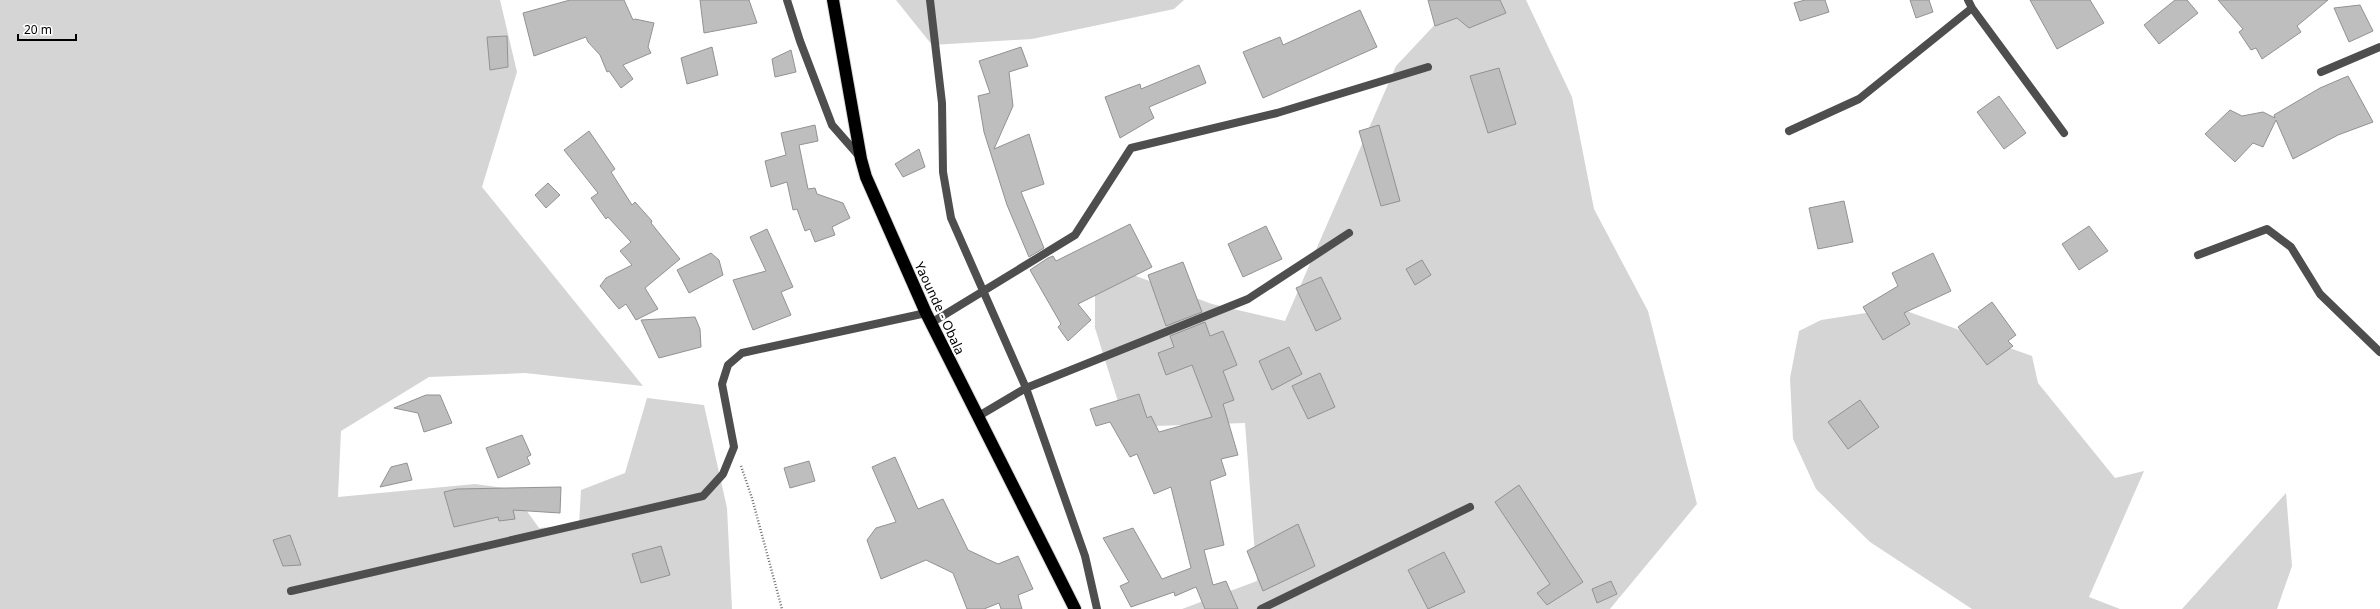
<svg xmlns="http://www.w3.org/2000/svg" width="2380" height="609" font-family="'Noto Sans',sans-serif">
	<rect width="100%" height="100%" fill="#fff"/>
	<path fill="#d5d5d5" d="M0,0H500L517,72L482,187L643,386L525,373L429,377L341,431L338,497L475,484L511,489L539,528L579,525L581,490L625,473L647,398L704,405L727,508L732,609H0Z
		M896,0H1184L1174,9L1032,39L932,45Z
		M1458,0H1526L1572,97L1594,209L1648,311L1697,504L1610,609H1182L1257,581L1245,423L1126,427L1095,328V261L1212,304L1285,321L1396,66Z
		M1898,308L2032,356L2038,383L2115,478L2144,471L2089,597L2120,609H1972L1870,542L1816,489L1793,439L1790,378L1799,331L1821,320Z
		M2286,493L2292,566L2277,609H2182Z"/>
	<path fill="#bebebe" stroke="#929292" d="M570,0H624L633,20L635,19L654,23L648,47L651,53L623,65L633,79L621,88L609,71L607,72L600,55L588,42L586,37L534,56L523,13Z
		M700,0H749L757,23L704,33Z
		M1428,0H1500L1506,13L1469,28L1457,18L1435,26Z
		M1805,0H1825L1829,12L1800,21L1794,3Z
		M1910,0H1929L1933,12L1916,18Z
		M2030,0H2090L2104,23L2057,49Z
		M2175,0H2187L2198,13L2159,44L2144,25Z
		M2218,0H2328L2297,26L2301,32L2262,59L2256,48L2251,50L2239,32L2243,29Z
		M2360,5L2373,31L2349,42L2334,8Z
		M1360,10L1377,47L1263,98L1243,52L1280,37L1283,45Z
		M507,36L508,67L490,70L487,37Z
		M712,47L718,75L687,84L681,58Z
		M1021,47L1028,66L1009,72L1013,106L994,149L1029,134L1044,184L1021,192L1044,248L1029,257L1007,205L984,132L978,96L990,93L979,61Z
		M791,50L796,72L775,77L772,59Z
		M1199,65L1206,83L1149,107L1154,118L1120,138L1105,97L1140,84L1141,89Z
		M1499,68L1516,124L1488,133L1470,76Z
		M2348,76L2373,122L2338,135L2293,159L2276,120L2263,147L2253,143L2235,162L2205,134L2230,110L2242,116L2263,112L2275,118L2274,115L2320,88Z
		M1999,96L2026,133L2004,149L1977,112Z
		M815,125L818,141L799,145L808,189L815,188L817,194L843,203L850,218L832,227L835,235L815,242L810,229L805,231L797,209L793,210L787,182L771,187L765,161L786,155L781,133Z
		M1379,125L1400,201L1381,206L1359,131Z
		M589,131L615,169L611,172L632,205L635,202L652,221L651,223L680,259L645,288L658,309L636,320L626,304L619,309L600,286L606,278L632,265L620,251L631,242L608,217L606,219L591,198L598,193L564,150Z
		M919,149L925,167L903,177L895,164Z
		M548,183L560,195L546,208L535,195Z
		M1844,201L1853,242L1818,249L1809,208Z
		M1130,224L1152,267L1078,304L1091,320L1068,341L1058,327L1061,324L1030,270L1048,258L1053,256L1056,261Z
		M1266,226L1282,259L1243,277L1228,244Z
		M2089,226L2108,251L2079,270L2062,244Z
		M767,229L793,287L781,292L791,315L753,330L733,280L766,271L750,237Z
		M711,253L719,260L723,275L689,293L677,270Z
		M1933,253L1951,291L1904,313L1910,324L1883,340L1863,307L1898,286L1892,273Z
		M1422,260L1431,275L1415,285L1406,269Z
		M1183,262L1202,312L1166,326L1148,275Z
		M1321,277L1341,319L1316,331L1296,288Z
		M1992,302L2016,335L2008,341L2013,346L1987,365L1958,327Z
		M695,317L700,329L701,347L659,358L641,320Z
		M1205,322L1210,336L1223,331L1237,365L1223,371L1234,400L1223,404L1238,455L1221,459L1226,475L1210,481L1224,545L1204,550L1213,585L1226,581L1238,609H1205L1196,587L1175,596L1174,592L1131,607L1120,586L1129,582L1103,538L1133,528L1162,579L1191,568L1171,487L1154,494L1137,454L1130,457L1110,422L1096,426L1090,409L1139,394L1147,418L1151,416L1159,432L1212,417L1192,365L1166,375L1158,353L1174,347L1170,336Z
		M1289,347L1302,374L1272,390L1259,361Z
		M1320,373L1335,407L1308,419L1292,386Z
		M426,395H440L452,423L424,432L418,413L394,408Z
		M1860,400L1879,427L1848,449L1828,422Z
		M522,435L531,455L527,457L530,464L498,478L486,448Z
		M895,457L918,509L943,499L968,550L998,564L1018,556L1033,589L1018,595L1022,609H1001L999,603L984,609H967L953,573L926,560L881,579L867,540L876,528L896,522L872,467Z
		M809,461L815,481L790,488L784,468Z
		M407,463L412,480L380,487L391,467Z
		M1519,485L1583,582L1547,605L1537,593L1550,584L1495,502Z
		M561,487L560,513L513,510L515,519L499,521L498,517L454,527L444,492L457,489Z
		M1298,524L1315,566L1263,591L1247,551Z
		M290,535L301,565L283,566L273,540Z
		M661,546L670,575L641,583L632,554Z
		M1444,552L1465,592L1428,609L1408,570Z
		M1611,581L1617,594L1597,603L1592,589Z"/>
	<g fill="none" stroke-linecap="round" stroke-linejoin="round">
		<g stroke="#dbdbdb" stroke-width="14">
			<path id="highway" d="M833,0L861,159L866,177L926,313L1075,609"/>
		</g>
		<path stroke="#707070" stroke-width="2.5" stroke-dasharray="1 2" stroke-linecap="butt" d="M741,466L752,498L782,609"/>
		<path stroke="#4e4e4e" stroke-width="8" d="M787,0L800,41L832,125L860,157
			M930,0L942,103L943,172L951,218L1026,388L1085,556L1097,609
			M1968,0L1972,8L2064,133
			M2321,72L2380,47
			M1789,131L1859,99L1972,8
			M2198,255L2267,229L2291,247L2320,294L2380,352
			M931,323L1075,235L1131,148L1277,113L1428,67
			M977,417L1026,388L1248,299L1349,233
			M291,591L703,496L723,474L734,447L722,384L728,365L742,353L926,313
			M1261,609L1470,507"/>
		<use href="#highway" stroke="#000" stroke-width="12"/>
	</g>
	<g text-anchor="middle" stroke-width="4" stroke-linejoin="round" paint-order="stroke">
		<g font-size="13" fill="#000" stroke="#fff">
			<text transform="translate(940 308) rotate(65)" y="5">Yaounde - Obala</text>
		</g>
	</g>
	<path d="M18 34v6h58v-6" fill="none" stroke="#000000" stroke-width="2"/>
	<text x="24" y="34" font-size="12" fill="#000000" stroke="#ffffff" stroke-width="3" paint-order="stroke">20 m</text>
</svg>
